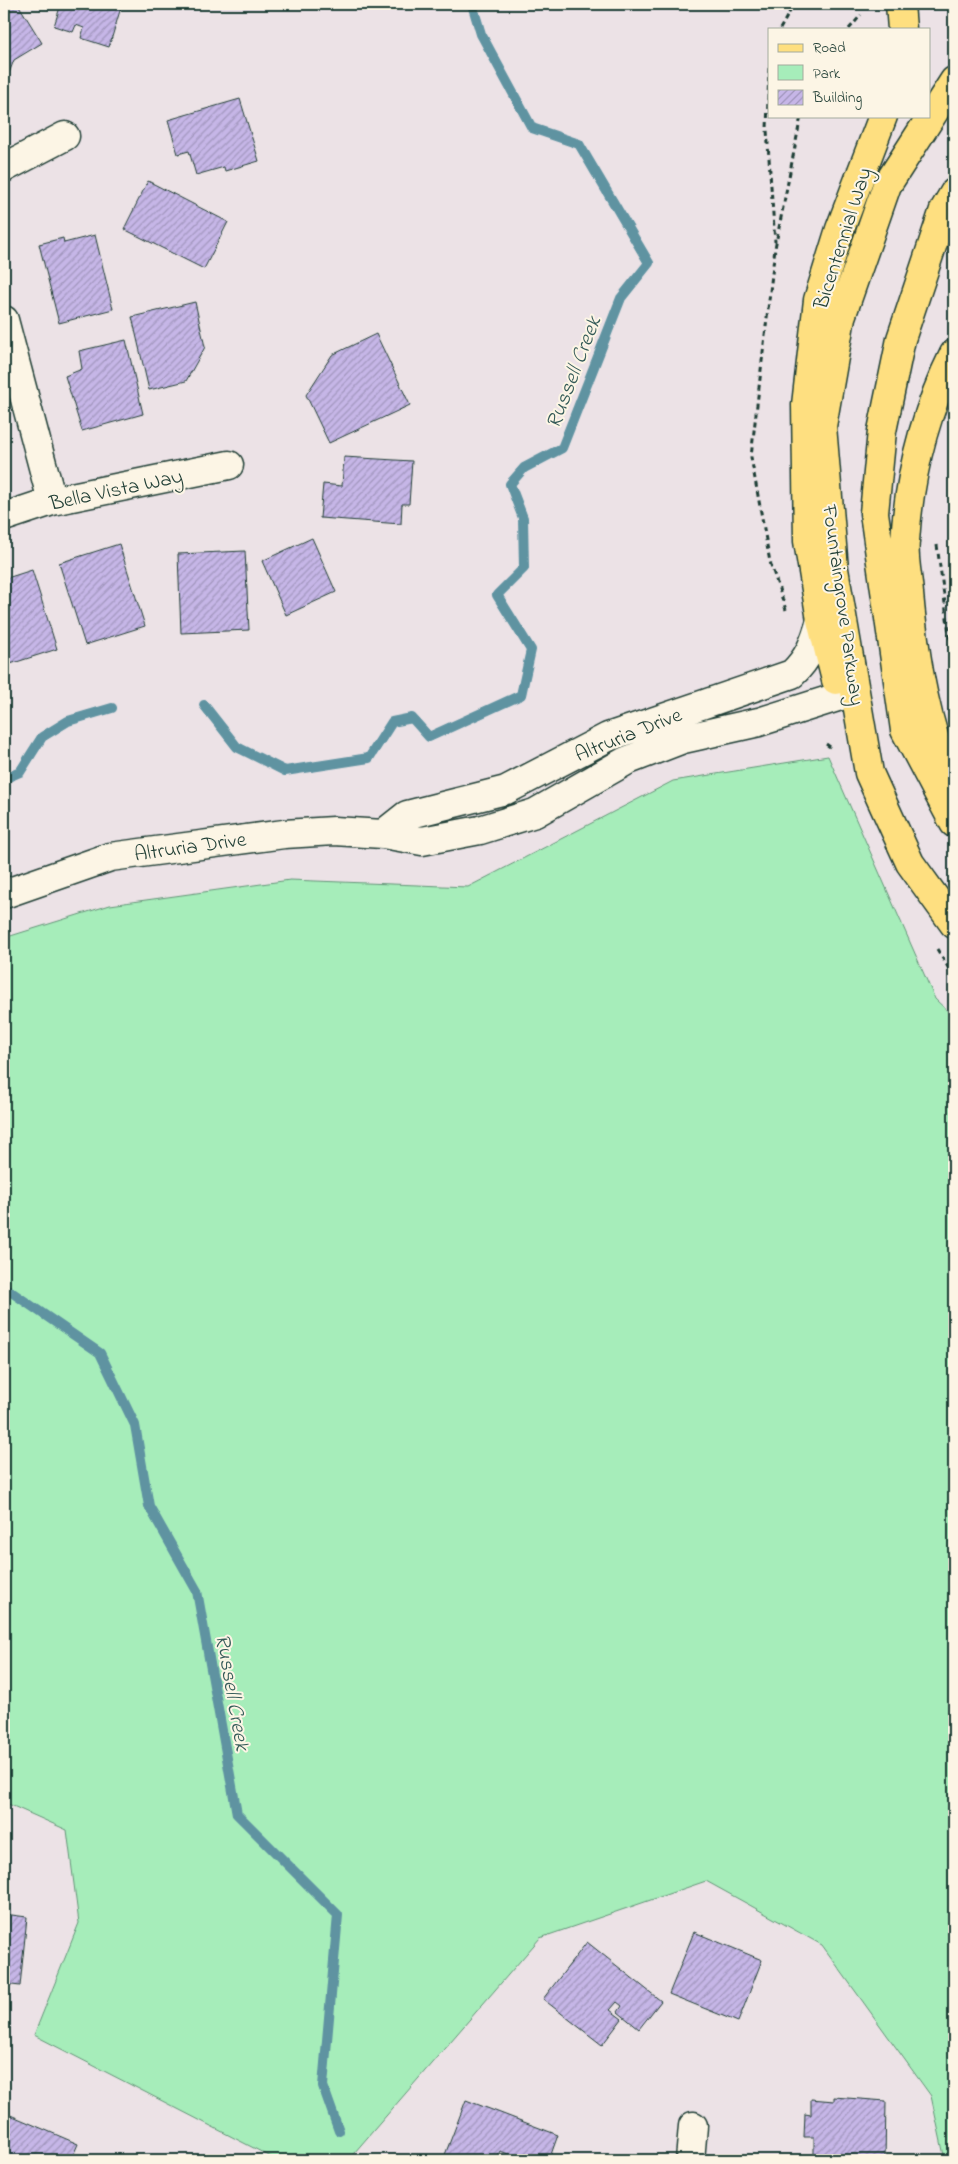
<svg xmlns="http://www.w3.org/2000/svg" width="958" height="2164" font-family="'Indie Flower',sans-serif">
	<defs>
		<pattern id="building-hatch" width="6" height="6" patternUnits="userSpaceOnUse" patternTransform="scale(1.25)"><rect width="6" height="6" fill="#c6b6e7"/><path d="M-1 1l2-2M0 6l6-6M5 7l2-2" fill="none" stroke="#a095bc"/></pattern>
	</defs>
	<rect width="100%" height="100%" fill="#ece2e6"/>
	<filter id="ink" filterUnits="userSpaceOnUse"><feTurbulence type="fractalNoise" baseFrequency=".02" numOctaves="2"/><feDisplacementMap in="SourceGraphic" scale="10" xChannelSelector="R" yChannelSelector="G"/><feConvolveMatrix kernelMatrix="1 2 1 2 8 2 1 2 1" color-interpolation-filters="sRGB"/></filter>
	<g filter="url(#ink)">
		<path fill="#a6edba" stroke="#629577" d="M828,756L935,999L954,1017V2160H945L931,2096L822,1945L706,1881L540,1938L348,2160H277L34,2035L79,1923L67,1830L4,1802V938L110,905L290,880L468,887L673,781Z"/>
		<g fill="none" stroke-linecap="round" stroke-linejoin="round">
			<path stroke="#5e93a1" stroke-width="10" d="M204,705L237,747L285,771L369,758L392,722L412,718L429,737L521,695L531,650L497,595L524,568L523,518L510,484L524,468L562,448L621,298L649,263L579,144L532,128L481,34L472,4
				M4,779L20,772L42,737L68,721L112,708
				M4,1287L100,1353L135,1425L149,1506L197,1591L237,1814L338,1915L323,2086L339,2131"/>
		</g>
		<path fill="url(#building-hatch)" stroke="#1f3d34" d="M4,4H18L42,43L14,60L9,73L4,76Z
			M61,4H122L109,47L81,38L84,28L76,25L73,32L54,26Z
			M240,99L259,161L225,171L224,167L196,175L189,151L178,154L168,120Z
			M148,181L228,222L204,269L124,229Z
			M95,235L113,309L59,323L39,244L63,238L64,243Z
			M195,302L205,347L186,381L149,390L132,317Z
			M376,334L410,405L329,443L306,395L332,355Z
			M126,340L143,414L82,431L65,376L82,369L79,351Z
			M344,457L412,461L409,504H402L401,524L320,518L323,484L342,486Z
			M312,538L336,592L286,615L262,561Z
			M119,544L145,626L85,645L59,563Z
			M245,551L249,630L181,633L178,554Z
			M32,570L57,649L4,666V579Z
			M4,1914L27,1917L20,1986L4,1984Z
			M694,1932L762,1960L738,2022L669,1994Z
			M587,1942L661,2001L639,2029L618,2012L622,2006L617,2002L610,2010L622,2019L602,2045L543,1999Z
			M834,2097L886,2101L885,2160H814V2137H804L805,2114L811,2115V2099L834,2101Z
			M466,2100L558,2135L549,2160H525L500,2151L496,2160H443Z
			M8,2114L78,2144L71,2160H4V2123Z"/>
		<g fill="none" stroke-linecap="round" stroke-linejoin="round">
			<g stroke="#1f3d34" stroke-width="31">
				<path id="minor" d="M4,168L65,136
					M4,320L52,501
					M4,517L52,501L229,465
					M383,834L407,815L506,790L608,737L792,674C809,658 815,642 821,620
					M4,894L110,857L284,834L334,831L383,834L422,841L480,830L535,813L626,761L683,739L759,722L841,696
					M690,2160L693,2126"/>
			</g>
			<g stroke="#1f3d34" stroke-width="31">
				<path id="major" d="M900,4L902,29
					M954,81L887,185L841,317L822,426L834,569L869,773L910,863L954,924
					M954,193L944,210L901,339L882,431L874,513L905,730L954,823
					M836,680L821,620L808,541L806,405L818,300L840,229L883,116
					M954,790C926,728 915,661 909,594C908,577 903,558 905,541C909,477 925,412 954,354"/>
			</g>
			<path stroke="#1f3d34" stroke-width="3" stroke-dasharray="5 4" stroke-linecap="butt" d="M780,29L794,4
				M849,29L861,15
				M769,68L767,130L775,242
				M937,545L954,669
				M786,610L770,562L751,457L775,248L801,116
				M826,744L833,749
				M937,949L954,977"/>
			<use href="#minor" stroke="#fcf5e5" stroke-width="28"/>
			<use href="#major" stroke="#fedf80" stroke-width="28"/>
		</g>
	</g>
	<g text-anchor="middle" stroke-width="4" stroke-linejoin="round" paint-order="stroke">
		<g font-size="21" fill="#1f3d34" stroke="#fcf5e5">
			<text transform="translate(842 238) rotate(-72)" y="7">Bicentennial Way</text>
			<text transform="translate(116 489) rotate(-12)" y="7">Bella Vista Way</text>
			<text transform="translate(844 605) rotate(82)" y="7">Fountaingrove Parkway</text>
			<text transform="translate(628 734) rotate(-22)" y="7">Altruria Drive</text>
			<text transform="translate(190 846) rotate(-8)" y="7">Altruria Drive</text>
		</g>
		<g font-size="22" font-style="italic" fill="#345a58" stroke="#fcf5e5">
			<text transform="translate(572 372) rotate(-69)" y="8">Russell Creek</text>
			<text transform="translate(234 1692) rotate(80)" y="8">Russell Creek</text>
		</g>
	</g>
	<rect width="958" height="2164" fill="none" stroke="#fcf5e5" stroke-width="20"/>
	<rect x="10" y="10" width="938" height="2144" fill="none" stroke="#1f3d34" stroke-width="2" filter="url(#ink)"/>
	<rect x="768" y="28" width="162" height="90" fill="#fcf5e5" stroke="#a4ab9e"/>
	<rect x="778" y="44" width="25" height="8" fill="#fedf80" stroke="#a4ab9e"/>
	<text x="813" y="52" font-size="15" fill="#1f3d34">Road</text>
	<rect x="778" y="65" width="25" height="15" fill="#a6edba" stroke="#a4ab9e"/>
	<text x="813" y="78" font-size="15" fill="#1f3d34">Park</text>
	<rect x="778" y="90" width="25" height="15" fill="url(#building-hatch)" stroke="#a4ab9e"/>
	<text x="813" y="102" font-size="15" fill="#1f3d34">Building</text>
</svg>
